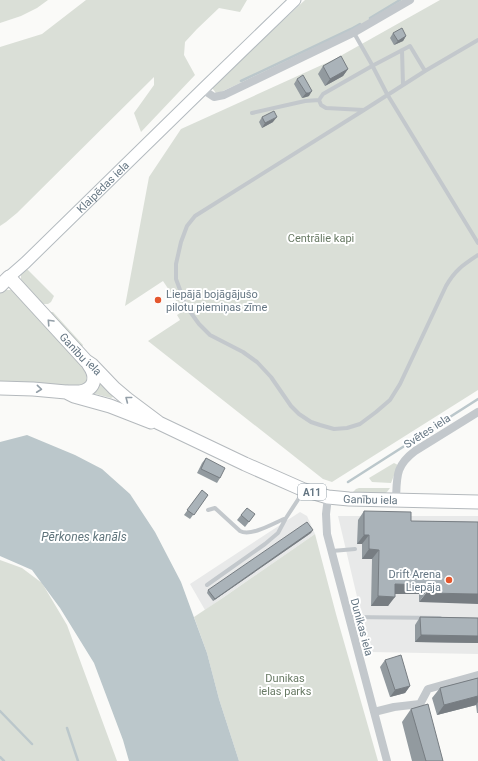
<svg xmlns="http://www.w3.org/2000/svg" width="478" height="761" font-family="Roboto,sans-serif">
	<rect width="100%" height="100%" fill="#fafaf8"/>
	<path fill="#e8e9e9" d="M300,512L307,516L315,534L205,610L190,584Z
		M338,516H478V654L370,652Z"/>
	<path fill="#dadfd7" d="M0,0H48L37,8L21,16L0,23Z
		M86,0H247L240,12L219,8L197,29L185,42L184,55L195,75L141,132L134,113L154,85V77L17,213L6,222L0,226V47L42,34Z
		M305,0H406L365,24L221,92L216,93L212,88L214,84Z
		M440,0H478V390L332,482L323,479L148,341L180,320L177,315L183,311L163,281L125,306L149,177L181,129L335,59Z
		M26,268L54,296L51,302L48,304H43L38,302L21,281V273Z
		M6,290H11L15,292L82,365C83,372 91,378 84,385H63L23,383H0V293L2,291Z
		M51,312H53L83,345L82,347L49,313Z
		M98,381L112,395L113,397L111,398L92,393Z
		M394,463L398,465L391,483L372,482L369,478Z
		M359,488H390L387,492L384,494H351L356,489Z
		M315,534L336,614L378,761H239L219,699L207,653L194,617L224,597Z
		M0,560L22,568L42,583L67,625L117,761H0Z"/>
	<path fill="#bbc7cb" d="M27,435L75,455L102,469L130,494L155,532L181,582L207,653L219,699L239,761H129L123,740L94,663L60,608L32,570L0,556V442Z"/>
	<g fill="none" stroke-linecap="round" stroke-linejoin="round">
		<path stroke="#bbc7cb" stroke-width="2.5" d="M370,18L400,0
			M241,81L351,29L360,24
			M348,482L478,399
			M0,711L32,744
			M67,728L78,761
			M0,757L4,761"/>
		<g stroke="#b3babf" stroke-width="13">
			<g id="secondary">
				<path id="s1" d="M9,277L25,263L204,88L295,0"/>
			</g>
		</g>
		<g stroke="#b4b9bd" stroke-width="15">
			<g id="trunk">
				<path id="s2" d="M0,286L9,277L86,361L92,365L114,388L127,399L159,423L245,464L304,490L328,497L349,499L478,502"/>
				<path d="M0,388L33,389L66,392L74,396L110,406L151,422"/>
				<path d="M68,392C72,392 76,392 80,392C96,389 97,376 89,365"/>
			</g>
		</g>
		<path stroke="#c3c8cc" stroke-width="4" d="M354,33L371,63L387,94L478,243
			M478,40L425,71L364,110L195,216L187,226L181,242L176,264V279L186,306L199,324L210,335L243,352L257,362L271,377L291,406L299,414L311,422L320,425L334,429L347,428L360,424L376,412L390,400L400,384L446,286C455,270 463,265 478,255
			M402,50L403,85
			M364,110L326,108L321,105L319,100L323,94L372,66L410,46L425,71
			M252,113L305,101L319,100
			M208,510L215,508L240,531C251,537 274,523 286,518
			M332,551L355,549
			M207,585L265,544L278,533L286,518L303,492
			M349,617L440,618"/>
		<path stroke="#c3c8cc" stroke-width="8" d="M204,88L208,93L214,97L224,95L353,33L410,0
			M328,497L326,514L327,534L387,761
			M396,500C397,477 395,466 415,451L478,412
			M420,704L428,689L478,675
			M374,712L394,707L420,704L425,716"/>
		<use href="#secondary" stroke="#fff" stroke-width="11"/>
		<use href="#trunk" stroke="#fff" stroke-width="13"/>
	</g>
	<path fill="#929a9f" d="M393,33L406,36L403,41L394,45L390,38Z
		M323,66L348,69L343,76L325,86L318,74Z
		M297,79L309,96L306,97L302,98L294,84Z
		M262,117L273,122L262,128L259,122Z
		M206,458L220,478L217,483L197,473L202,463Z
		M202,490L208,495L190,519L184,515Z
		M364,511L411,521L478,522L419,602V594H395L388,606H371L372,559H362V544H357L358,520Z
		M255,514L245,527L237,520L241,515Z
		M311,533L213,601L207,593L208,590Z
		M420,617L478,618V643L415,642V625Z
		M385,660L410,686L405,693L390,697L380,667Z
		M478,678V713H477L476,705L437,715L432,698L440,688Z
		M411,709L443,761H412L402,722Z"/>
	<path fill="#777d82" d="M406,36L403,41L394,45L398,41Z
		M348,69L343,76L325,86L330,79Z
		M312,91L309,96L306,97L302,98L306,93Z
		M277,117L273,122L262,128L265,123Z
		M313,530L311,533L213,601L215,599Z
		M364,535H369L362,544H357Z
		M369,549L379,550L372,559H362Z
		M395,584L426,585L419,594H389Z
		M426,593L478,594V604L419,602Z
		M378,596L395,597L388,606H371Z
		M421,635L478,636V643L415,642Z
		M410,686L405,693L390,697L395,690Z
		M478,696V702L476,705L437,715L444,705Z"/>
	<path fill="#aab3b9" stroke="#777d82" d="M402,28L406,36L398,41L393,33Z
		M341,56L348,69L330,79L323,66Z
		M303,75L312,91L309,93H306L297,79Z
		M274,111L277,117L265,123L262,117Z
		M206,458L225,468L220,478L201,469Z
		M202,490L208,495L194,515L187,510Z
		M247,508L255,514L249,522L241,515Z
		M364,511L411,512V521L478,522V594L426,593V585L395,584V597L378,596L379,550L369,549V535H364Z
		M307,522L313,530L215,599L208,590Z
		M420,617L478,618V636L421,635Z
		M401,655L410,686L395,690L385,660Z
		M478,678V696L444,705L440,688Z
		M428,704L443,761H426L411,709Z"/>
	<defs><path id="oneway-chevron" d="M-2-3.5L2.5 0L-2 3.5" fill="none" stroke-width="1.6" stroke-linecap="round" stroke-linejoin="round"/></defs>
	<g stroke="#939fa8">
		<use href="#oneway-chevron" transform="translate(50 322) rotate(-133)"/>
		<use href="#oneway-chevron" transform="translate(39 389) rotate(6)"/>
		<use href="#oneway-chevron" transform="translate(128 399) rotate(-142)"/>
	</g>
	<g fill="#e4572e" stroke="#fff" stroke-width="1.5">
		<circle cx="158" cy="300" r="4"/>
		<circle cx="449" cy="580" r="4"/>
	</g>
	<g text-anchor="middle" stroke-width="4" stroke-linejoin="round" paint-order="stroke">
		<rect fill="#fff" stroke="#939fa8" stroke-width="1" x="298" y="484" width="28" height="16" rx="3"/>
		<g font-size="10" font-weight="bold" fill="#657683">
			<text x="312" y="496">A11</text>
		</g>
		<g font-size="11" fill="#657683" stroke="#fff">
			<text dy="4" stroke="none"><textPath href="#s1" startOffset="130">Klaipēdas iela</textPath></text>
			<text dy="4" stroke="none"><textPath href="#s2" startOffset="118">Ganību iela</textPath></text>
			<text transform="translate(427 431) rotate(-33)" y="4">Svētes iela</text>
			<text dy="4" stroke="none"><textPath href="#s2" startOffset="450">Ganību iela</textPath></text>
			<text transform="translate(362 627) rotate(75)" y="4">Dunikas iela</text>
		</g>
		<g font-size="11" fill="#687a64" stroke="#fff">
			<text x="321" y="242">Centrālie kapi</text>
			<text x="285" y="682">Dunikas<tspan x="285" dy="13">ielas parks</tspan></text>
		</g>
		<g font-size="11" fill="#657683" stroke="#fff" text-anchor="start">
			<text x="166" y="298">Liepājā bojāgājušo<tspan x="166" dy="13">pilotu piemiņas zīme</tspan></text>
			<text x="441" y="578" text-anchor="end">Drift Arena<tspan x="441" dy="13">Liepāja</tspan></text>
		</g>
		<g font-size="12" font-style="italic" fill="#60757c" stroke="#fff">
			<text x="84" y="541">Pērkones kanāls</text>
		</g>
	</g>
</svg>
